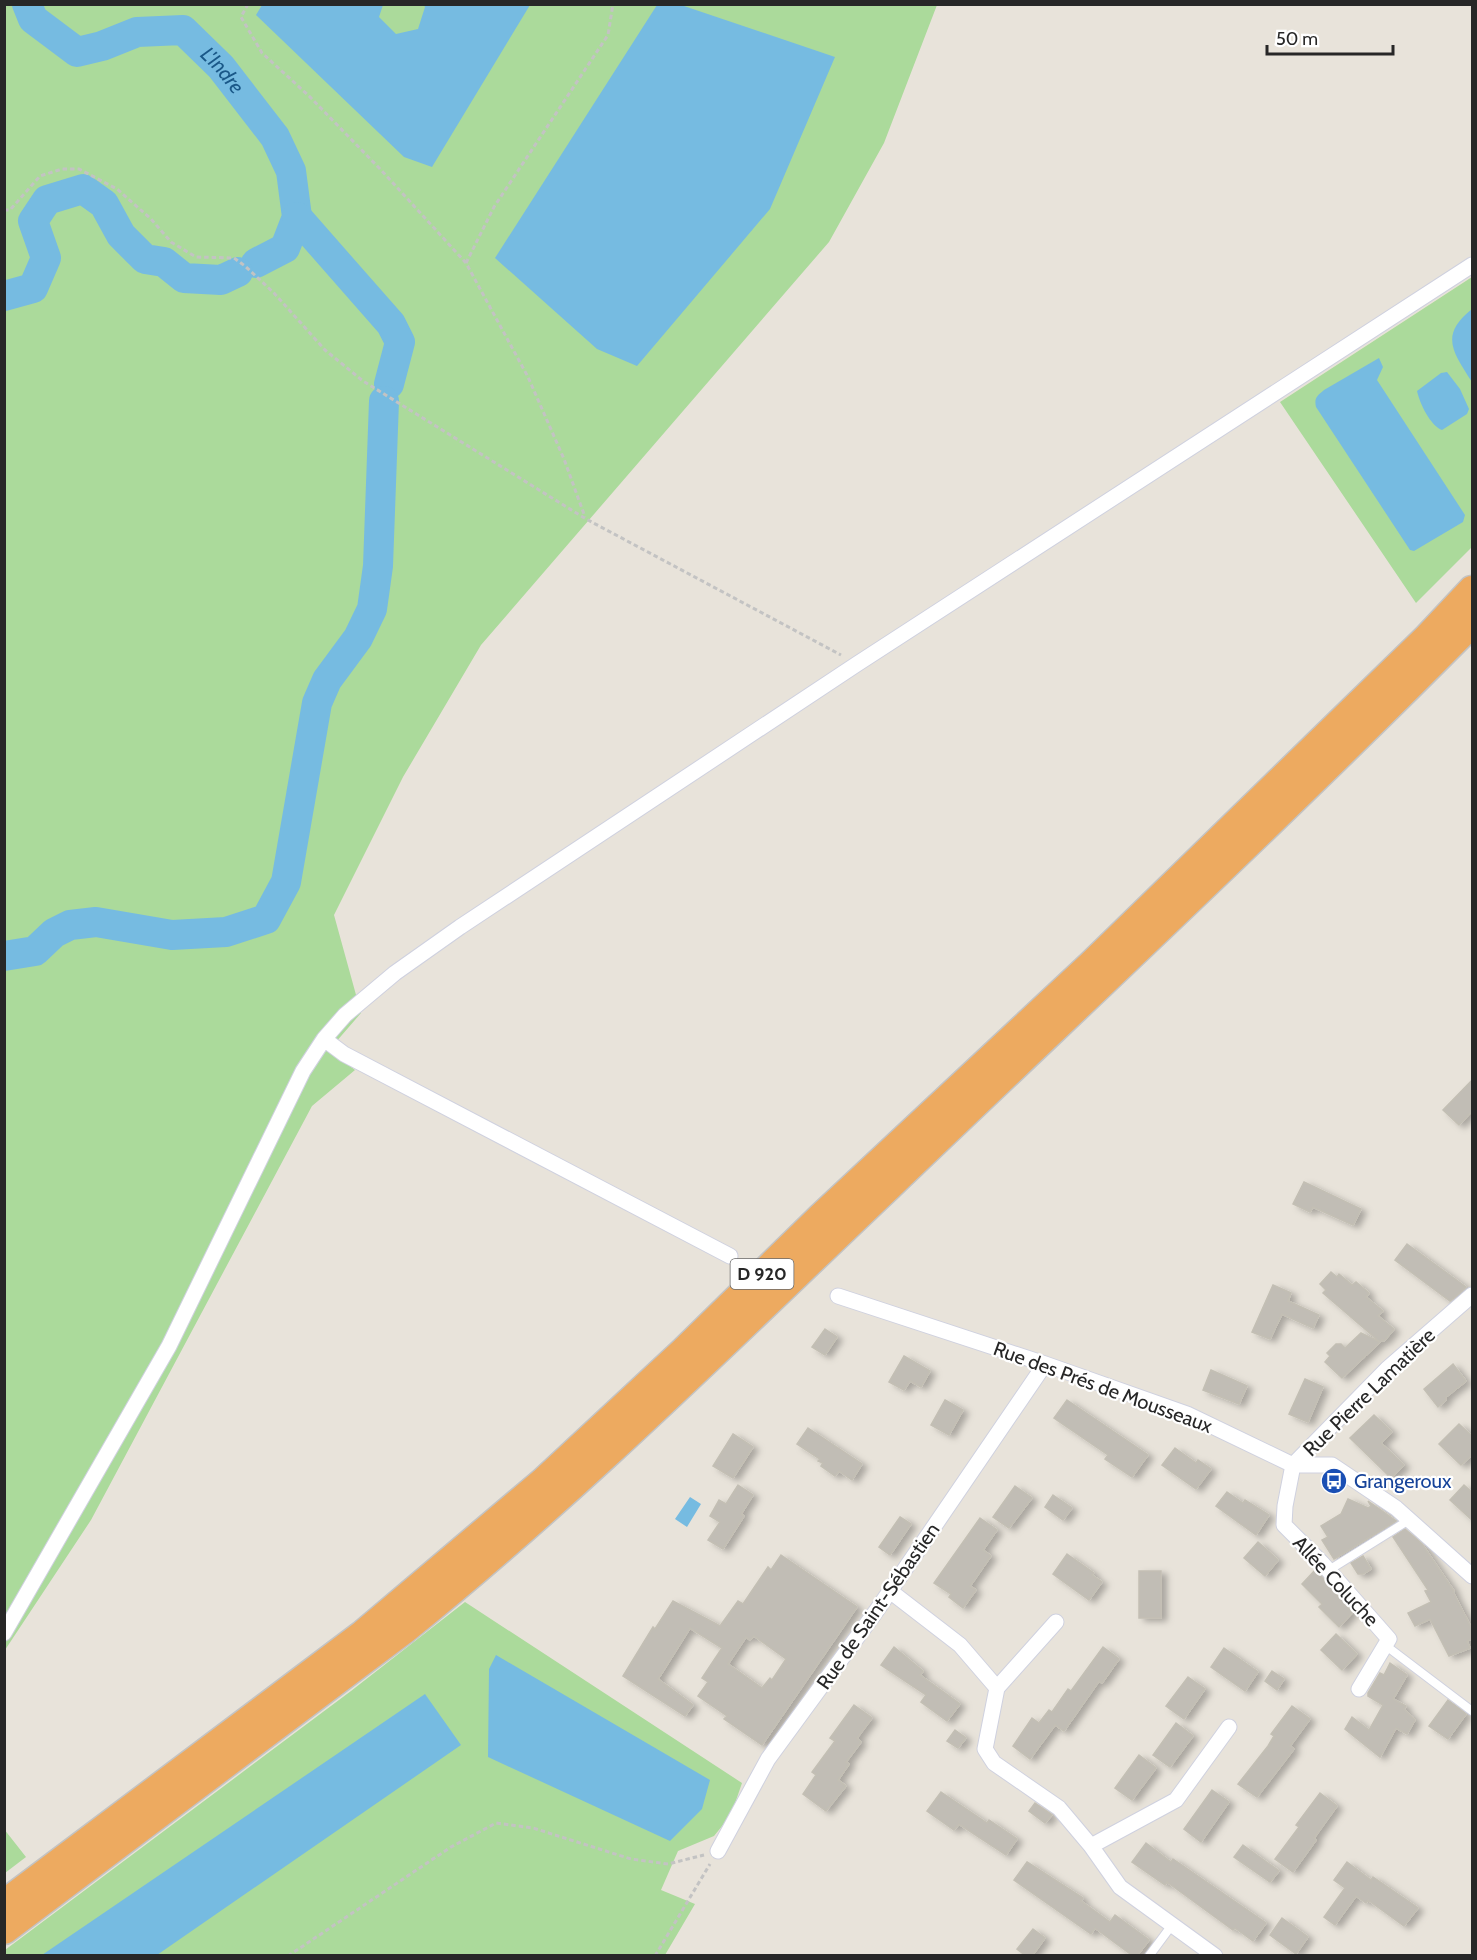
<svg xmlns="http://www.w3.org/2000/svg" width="1477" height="1960" font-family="Cabin,sans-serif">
	<defs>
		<filter id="shadow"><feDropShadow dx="5.5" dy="3" stdDeviation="3" flood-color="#0004"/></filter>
	</defs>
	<rect width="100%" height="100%" fill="#e8e3da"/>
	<path fill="#abda9b" d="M5,5H937L884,143L829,242L481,645L403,777L334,915L361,1013L329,1050L355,1070L312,1106L91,1520L5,1650Z
		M1472,277V547L1416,603L1280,402Z
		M465,1602L742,1783L731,1815L714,1836L678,1851L661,1890L695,1904L665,1955L5,1956V1950L351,1691Z
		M4,1829L26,1857L5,1873H4Z"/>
	<path fill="#76bbe1" d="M262,5H383L379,17L396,34L418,29L425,7L424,5H530L432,167L404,157L256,15Z
		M657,5H681L835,57L770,209L637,366L597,349L495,258Z
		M1472,309V382C1453,352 1439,335 1472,309Z
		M1379,358L1383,367L1377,380L1465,515L1463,522L1414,551L1410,550L1316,407C1314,398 1317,396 1324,390Z
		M1447,372L1460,389L1469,409L1467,414L1442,430C1430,425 1420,404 1417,391L1441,373Z
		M690,1497L701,1504L687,1527L675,1519Z
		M496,1655L710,1780L702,1809L670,1841L488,1757L489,1669Z
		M425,1694L461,1745L157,1955H42Z"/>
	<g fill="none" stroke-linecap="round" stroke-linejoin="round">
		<g stroke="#76bbe1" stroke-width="30">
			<path id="s1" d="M27,4L33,19L77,52L102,46L137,32L183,30L221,67L275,137L291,171L297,217L285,248L256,263"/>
			<path d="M297,217L391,324L400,342L389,384"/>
			<path d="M4,296L33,288L46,258L33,221L47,200L83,189L104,204L121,235L145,259L164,262L184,278L221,280L238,272"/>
			<path d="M4,956L35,951L54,933L70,925L96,922L172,935L226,932L266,919L286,882L317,703L327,680L358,638L372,609L378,566L384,401"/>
		</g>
	</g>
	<path fill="#c1bdb5" stroke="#c3bfb4" stroke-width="1.5" fill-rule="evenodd" filter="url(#shadow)" d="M1473,1079V1110L1459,1125L1443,1110Z
		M1304,1182L1361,1209L1353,1225L1313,1207L1310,1212L1293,1204Z
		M1407,1244L1466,1287L1464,1289L1450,1301L1395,1260Z
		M1331,1272L1337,1277L1339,1274L1352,1285L1356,1282L1369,1293L1366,1297L1383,1311L1378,1316L1394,1329L1384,1341L1382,1340L1380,1342L1323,1293L1326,1290L1320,1284Z
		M1273,1285L1291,1293L1288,1301L1319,1315L1313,1328L1282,1314L1270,1339L1252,1332Z
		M825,1329L837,1337L825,1355L812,1347Z
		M1361,1333L1380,1342L1342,1378L1325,1362L1330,1356L1327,1353L1336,1344H1341L1345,1348Z
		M904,1356L930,1371L921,1387L910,1381L904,1390L889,1382Z
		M1453,1364L1466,1381L1446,1397V1400L1438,1407L1424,1389Z
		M1211,1370L1247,1386L1239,1404L1203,1390Z
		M1305,1379L1323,1387L1308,1422L1289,1414Z
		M945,1400L963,1410L949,1435L931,1425Z
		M1067,1400L1148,1455L1132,1477L1105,1459L1108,1455L1054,1418Z
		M1374,1415L1392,1432L1381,1443L1404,1465L1391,1478L1350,1438Z
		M1459,1424L1473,1437V1454L1461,1465L1439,1444Z
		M808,1428L862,1464L852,1480L839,1471L835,1476L821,1466L823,1463L818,1461L820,1459L797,1444Z
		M733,1434L753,1447L733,1478L713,1466Z
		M1175,1448L1196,1463L1198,1460L1211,1469L1196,1489L1162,1465Z
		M738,1485L753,1495L741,1514L744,1516L723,1549L708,1540L720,1522L710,1516L719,1500L726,1504Z
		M1464,1485L1473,1493V1521L1450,1500Z
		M1015,1486L1032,1498L1009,1528L993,1517Z
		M1227,1492L1243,1503L1245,1500L1269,1515L1256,1535L1216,1506Z
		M1053,1495L1072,1508L1063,1520L1045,1507Z
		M1348,1499L1368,1508L1371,1506L1368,1501L1396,1521L1334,1559L1322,1540L1328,1537L1321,1526L1341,1514Z
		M900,1517L911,1524L890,1555L879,1547Z
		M980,1518L997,1530L983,1550L991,1556L970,1586L976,1590L963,1608L949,1597L951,1594L934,1583Z
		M1405,1529L1422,1544L1454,1591L1453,1592L1473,1631V1638L1467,1641L1470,1648L1449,1656L1430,1619L1415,1626L1408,1613L1431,1602L1425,1591L1428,1590L1393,1537Z
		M1258,1542L1278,1560L1265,1576L1244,1558Z
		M1067,1554L1094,1573L1092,1575L1102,1582L1089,1600L1053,1574Z
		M781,1555L857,1607L762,1745L724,1719L727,1716L698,1696L708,1682L702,1678L722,1648L690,1628L658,1679L693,1705L685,1716L623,1676L653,1627L655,1629L673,1601L720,1626L738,1601L743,1604L768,1567L771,1570ZM754,1636L786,1659L772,1680L770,1678L762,1688L728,1664L746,1637L750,1640Z
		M1363,1556L1371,1569L1363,1574H1358L1351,1563Z
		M1315,1570L1353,1612L1339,1627L1319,1607L1322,1604L1302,1584Z
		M1139,1571H1161V1618H1139Z
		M1336,1634L1357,1654L1342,1670L1321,1650Z
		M894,1647L923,1671L920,1675L960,1704L947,1721L921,1702L926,1695L881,1665Z
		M1103,1647L1119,1659L1102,1683L1099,1681L1064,1731L1055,1725L1030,1759L1013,1746L1032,1718L1039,1723L1049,1710L1052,1712L1068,1689L1071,1691Z
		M1224,1648L1258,1672L1245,1691L1211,1667Z
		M1390,1663L1407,1675L1393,1699L1406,1706L1404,1709L1415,1720L1407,1734L1396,1728L1380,1757L1345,1729L1352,1717L1369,1730L1383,1705L1368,1696V1693L1380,1673L1384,1675Z
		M1272,1671L1284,1679L1277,1690L1265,1681Z
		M1188,1677L1205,1689L1184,1719L1166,1706Z
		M1448,1700L1466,1714L1448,1739L1429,1726Z
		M854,1705L872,1718L857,1738L861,1742L846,1762L849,1764L838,1780L846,1786L826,1811L803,1794L816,1775L812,1772L835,1741L830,1738Z
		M1292,1706L1310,1719L1290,1746L1294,1749L1257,1797L1238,1784L1268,1746L1274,1736L1271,1734Z
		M1176,1723L1193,1736L1170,1767L1153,1755Z
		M955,1730L966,1738L958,1748L947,1741Z
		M1139,1755L1156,1768L1132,1800L1115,1788Z
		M1212,1790L1229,1802L1201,1842L1184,1829Z
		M941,1792L987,1823L989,1820L1017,1839L1006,1855L959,1824L954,1830L927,1811Z
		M1320,1793L1337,1806L1314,1838L1316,1840L1293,1872L1275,1859L1299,1827L1296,1825Z
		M1035,1803L1052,1815L1045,1823L1029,1811Z
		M1146,1843L1171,1862L1173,1859L1266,1923L1253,1941L1235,1928L1233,1930L1167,1882L1165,1885L1132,1862Z
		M1243,1845L1279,1871L1270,1882L1234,1857Z
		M1027,1862L1083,1898L1081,1901L1110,1922L1115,1915L1149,1940L1137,1956H1133L1095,1928L1091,1934L1014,1880Z
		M1347,1862L1371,1880L1373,1877L1418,1908L1404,1926L1368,1900L1366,1903L1356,1896L1335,1925L1324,1917L1345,1888L1334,1880Z
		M1282,1918L1308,1937L1296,1954L1270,1935Z
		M1033,1929L1045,1938L1032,1956H1026L1017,1949Z"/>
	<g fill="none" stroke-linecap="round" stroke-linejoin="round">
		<g stroke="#cfd1df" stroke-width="10">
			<path id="lane" d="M1329,1570L1409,1520
				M1385,1645L1472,1711
				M1149,1956L1172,1925"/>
		</g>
		<g stroke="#cfd1df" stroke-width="17">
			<path id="street" d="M324,1039L344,1054L730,1256
				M838,1296L1045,1364L1187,1414L1293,1465H1332L1396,1508L1472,1576
				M1293,1465L1285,1506L1284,1525L1322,1563L1389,1639L1359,1689
				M1293,1465L1387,1369L1472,1295
				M890,1591L960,1645L997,1688L985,1749L994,1763L1059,1808L1091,1846L1120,1887L1215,1956
				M4,1633L169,1346L303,1071L324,1039L345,1015L395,973L460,927L857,664L1472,265
				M997,1688L1056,1622
				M1091,1846L1176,1800L1229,1727
				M718,1851L768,1759L877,1610L1045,1364"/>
		</g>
		<g stroke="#c3c3c3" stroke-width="31">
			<path id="highway" d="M4,1904L362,1635L543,1482L684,1351L821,1217L1092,964L1427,638L1472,590
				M4,1930L405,1629C575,1492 731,1336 889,1186C1084,999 1282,815 1472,623"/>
		</g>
		<path stroke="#c3c3c3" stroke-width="3" stroke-dasharray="4.5 3" stroke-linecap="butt" d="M248,4L241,17L262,53L309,96L382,171L466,263L528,377L564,459L585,517
			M4,210H10L40,176L62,169H79L117,189L151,219L171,242L196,257L234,258L245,266L274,293L325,350L363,381L586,519L841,655
			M466,263L494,207L608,35L613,4
			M288,1956L451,1847L496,1823L533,1828L631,1859L668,1864L704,1855
			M655,1956L710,1864"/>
		<use href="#lane" stroke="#fff" stroke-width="8"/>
		<use href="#street" stroke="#fff" stroke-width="15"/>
		<use href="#highway" stroke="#edaa60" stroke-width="28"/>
	</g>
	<defs>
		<g id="bus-disc" transform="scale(1.35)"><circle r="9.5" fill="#1a4fb4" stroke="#fff"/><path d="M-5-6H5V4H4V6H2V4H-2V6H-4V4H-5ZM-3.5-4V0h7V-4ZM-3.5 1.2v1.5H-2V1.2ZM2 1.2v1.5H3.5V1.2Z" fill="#fff"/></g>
	</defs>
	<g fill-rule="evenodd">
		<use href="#bus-disc" x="1334" y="1481"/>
	</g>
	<g text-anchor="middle" stroke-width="4.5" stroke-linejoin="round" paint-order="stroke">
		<rect fill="#fff" stroke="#686868" stroke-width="1.5" x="730.5" y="1259" width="63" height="30" rx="4.5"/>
		<g font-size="18" font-weight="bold" fill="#272727">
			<text x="762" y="1280">D 920</text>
		</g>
		<g font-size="20" fill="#272727" stroke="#fff">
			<text transform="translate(1103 1387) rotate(20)" y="7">Rue des Prés de Mousseaux</text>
			<text transform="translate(1369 1392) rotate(-44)" y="7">Rue Pierre Lamatière</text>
			<text transform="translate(1336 1581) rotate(47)" y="7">Allée Coluche</text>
			<text transform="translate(878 1606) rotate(-55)" y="7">Rue de Saint-Sébastien</text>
		</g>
		<g font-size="20" fill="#164399" stroke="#fff" text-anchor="start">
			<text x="1354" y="1488">Grangeroux</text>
		</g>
		<g font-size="21" font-style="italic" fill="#1a5888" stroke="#fff">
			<text dy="7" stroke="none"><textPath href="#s1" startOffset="237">L'Indre</textPath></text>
		</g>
	</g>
	<rect width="1477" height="1960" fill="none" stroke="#272727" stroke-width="12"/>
	<path d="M1267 45v9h126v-9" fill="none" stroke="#272727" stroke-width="3"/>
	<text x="1276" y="45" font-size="18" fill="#272727" stroke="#ffffff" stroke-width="4.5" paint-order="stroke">50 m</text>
</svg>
